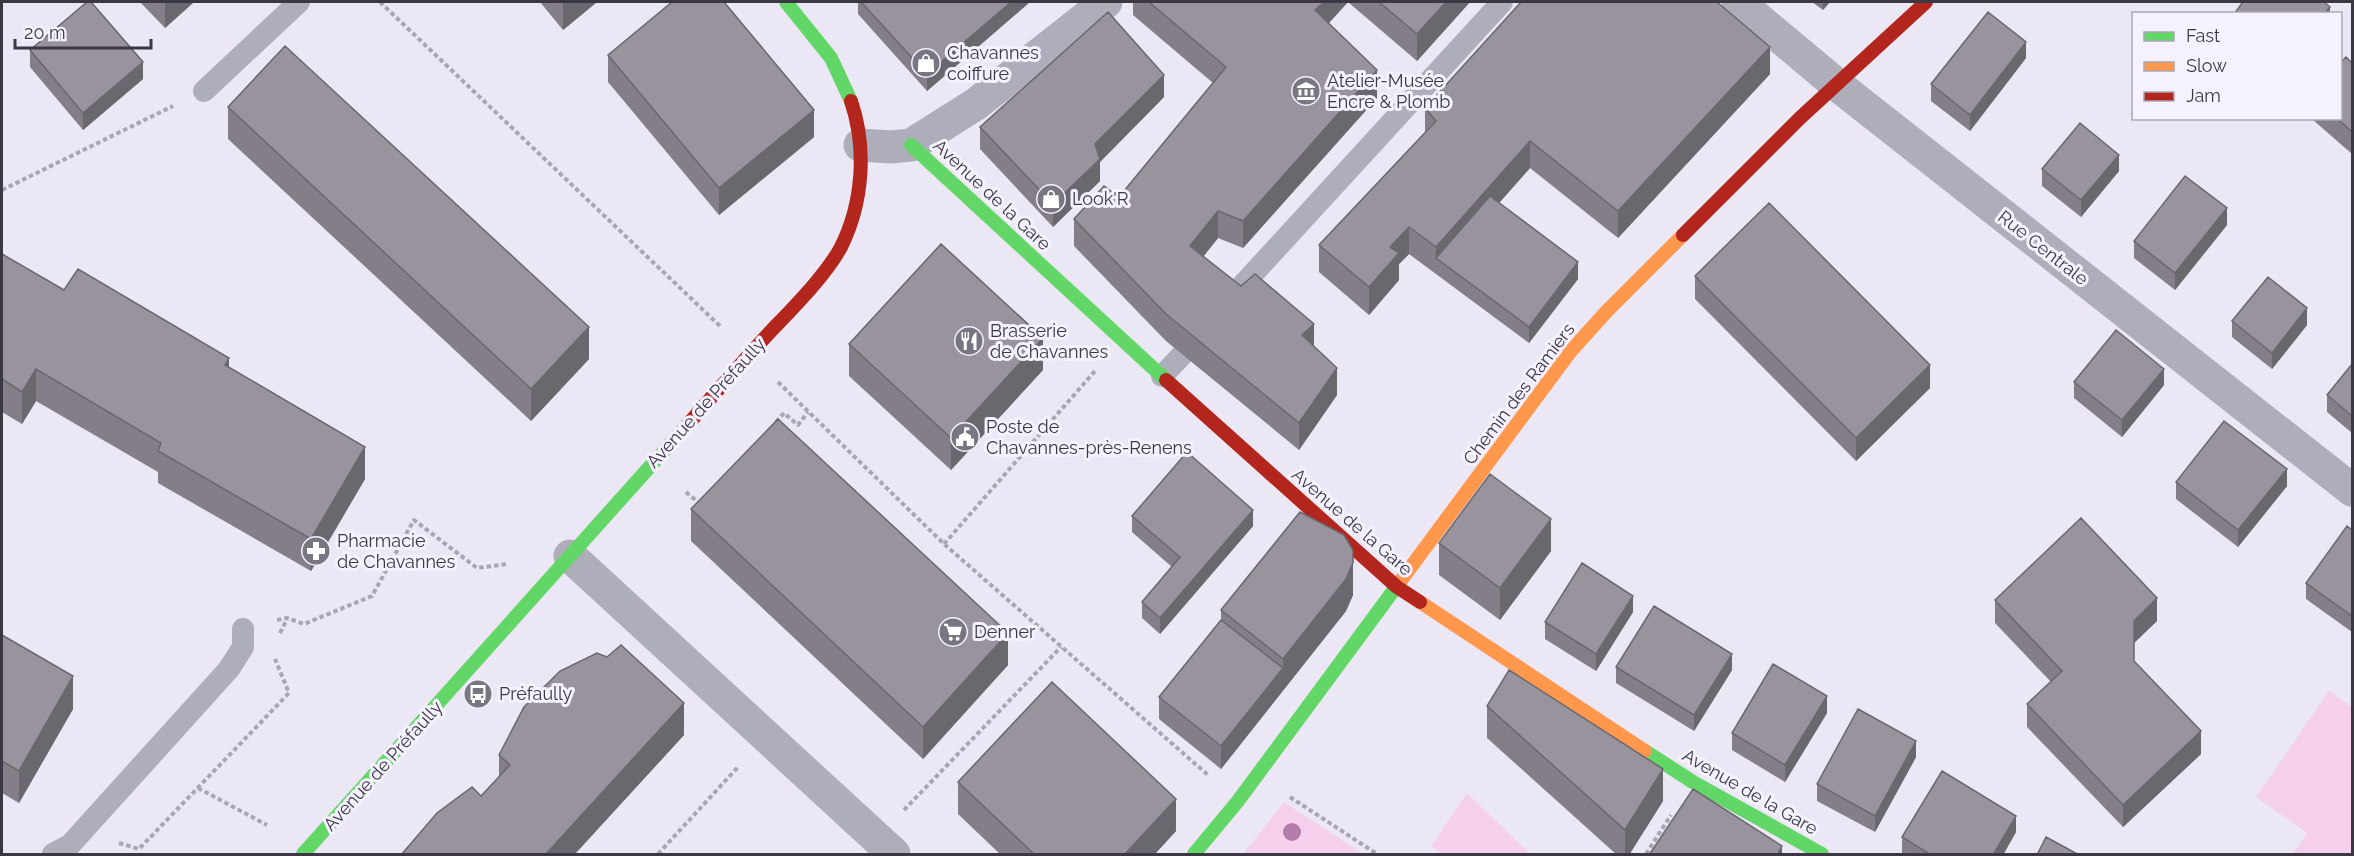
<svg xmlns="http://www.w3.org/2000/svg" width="2354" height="856" font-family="Raleway,sans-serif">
	<rect width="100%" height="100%" fill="#ebe7f4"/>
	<path fill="#f5d0ed" d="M2329,691L2352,707V854H2293L2307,833L2256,797Z
		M1467,793L1530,854H1442L1431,846Z
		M1284,802L1363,854H1243Z"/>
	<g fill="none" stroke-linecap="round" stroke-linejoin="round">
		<path stroke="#a8a6b2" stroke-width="4" stroke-dasharray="4.5 3" stroke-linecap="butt" d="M380,2L720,326
			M2,190L173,106
			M778,382L944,544L1208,775
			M776,422L784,413L798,425L808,412
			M686,492L700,504
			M944,544L1095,371
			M277,620L287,618L304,624L372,596L414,520L477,568L507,564
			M280,633L287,619
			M198,788L267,825
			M1290,797L1377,854
			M904,810L1061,647
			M119,843L139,849L289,693L275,659
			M658,854L739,766
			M1646,854L1671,815"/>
		<path stroke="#aeaeba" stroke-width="22" d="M204,91L299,2
			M1228,301L1502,2
			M1162,376L1183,354
			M53,854L70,845L229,669L243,647V629"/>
		<path stroke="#aeaeba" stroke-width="33" d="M1738,2L1836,84L2352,490
			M860,145L891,147L911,145L976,104L1106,2
			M570,556L894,854"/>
		<path stroke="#63d668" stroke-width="14" d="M786,2L831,58L851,101
			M911,145L1166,380
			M1645,751L1693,782L1822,854
			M303,854L689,423
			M1194,854L1238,801L1399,583"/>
		<path stroke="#ff974d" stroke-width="14" d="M1399,583L1570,352L1606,312L1683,235
			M1420,602L1645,751"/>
		<path stroke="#b3261e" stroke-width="14" d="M1683,235L1800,118L1926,2
			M1166,380L1397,587L1420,602
			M689,423C716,392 743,361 771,331C793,308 826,275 841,247C863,203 867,148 851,101"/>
	</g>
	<circle fill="#b37eaa" cx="1292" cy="832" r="9"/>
	<path fill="#837e87" d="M140,2H194L165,28Z
		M540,2H597L563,30Z
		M858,2H1030L927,91L858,14Z
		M1133,2H1470L1417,61L1348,2L1329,23L1377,98L1243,248L1218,238L1203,257L1314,346L1337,395L1299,450L1166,341L1074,246V219L1119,197L1213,83L1133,15Z
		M1812,2H1830L1823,10Z
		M30,50L143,79L83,130L30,67Z
		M608,55L814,137L719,215L608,82Z
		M2026,58L1970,131L1931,101V84Z
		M2352,63V154L2312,119L2340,118Z
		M1770,74L1618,238L1530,168L1499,203L1578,279L1529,343L1409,254L1399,264V280L1369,315L1319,272V245L1425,133V108Z
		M1164,97L1100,162V181L1053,227L980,149V127Z
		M228,107L589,359L531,421L228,139Z
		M2042,169L2119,171L2081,217L2042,186Z
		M2227,225L2175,290L2134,258V241Z
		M2,254L64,290L229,368L365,479L311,571L158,483V472L36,401L22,424L2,412Z
		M1695,276L1930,388L1856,461L1695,299Z
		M2232,321L2307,325L2272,369L2232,337Z
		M849,344L1043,370L951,470L849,376Z
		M2352,364V433L2327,412V395Z
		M2074,382L2164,385L2122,437L2074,398Z
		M2176,482L2287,486L2238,547L2176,499Z
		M691,509L1008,665L923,759L691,541Z
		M1132,516L1253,526L1160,634L1142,618V602L1172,567L1132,532Z
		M2352,530V632L2306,599V583Z
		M1439,543L1551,551L1500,620L1439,575Z
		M1353,595L1346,611L1221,769L1159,719V697L1221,620V610Z
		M1995,600L2157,621L2134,643V661L2201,754L2123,827L2027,727V704L2051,682L1995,623Z
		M1633,612L1596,671L1545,639V622Z
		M2,635L73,709L19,803L2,793Z
		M1616,667L1732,670L1694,731L1616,683Z
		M1487,706L1663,801L1629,855H1617L1487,738Z
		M1827,713L1785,782L1732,750V733Z
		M684,735L574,855H401L481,796L499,777V755Z
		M1916,757L1875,832L1817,801V784Z
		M958,782L1176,831L1154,855H1001L958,814Z
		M2016,832L2003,855H1904L1902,853V837Z"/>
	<path fill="#6a676e" d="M165,2H194L165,28Z
		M565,2H597L563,30V3Z
		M1011,2H1030L927,91V74Z
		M1324,2H1348L1315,38V10Z
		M1446,2H1470L1417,61V34Z
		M1823,2H1830L1823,10Z
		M2330,7V14H2324Z
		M2026,42V58L1970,131V115Z
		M1770,47V74L1618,238V211Z
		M143,62V79L83,130V113Z
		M1377,70V98L1243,248V221Z
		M1164,75V97L1100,162V181L1053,227V204L1095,144Z
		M814,110V137L719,215V188Z
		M1530,141V168L1445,264L1436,258V247Z
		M2119,155V171L2081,217V200Z
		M2227,208V225L2175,290V273Z
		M1218,211V238L1190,273V246Z
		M1409,227V254L1399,264V280L1369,315V287L1390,247Z
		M1578,262V279L1529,343V327Z
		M2307,308V325L2272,369V353Z
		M1314,324V351L1302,335Z
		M589,327V359L531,421V389Z
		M1043,338V370L951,470V438Z
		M229,358V390L225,365Z
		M1930,365V388L1856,461V438Z
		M1337,368V395L1299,450V423Z
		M36,369V401L22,424V392Z
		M2164,369V385L2122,437V420Z
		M365,447V479L311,571V539Z
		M2287,469V486L2238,547V530Z
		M1253,510V526L1160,634V618Z
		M1551,519V551L1500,620V588Z
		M1353,563V595L1346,611L1221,769V746L1283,668V659Z
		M1633,596V612L1596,671V654Z
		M2157,598V621L2134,643V621Z
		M1008,633V665L923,759V727Z
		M1732,654V670L1694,731V715Z
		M73,676V709L19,803V771Z
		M1827,696V713L1785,782V765Z
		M684,703V735L574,855H545Z
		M2201,731V754L2123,827V805Z
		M1916,741V757L1875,832V816Z
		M1663,769V801L1629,855H1625V830Z
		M1176,799V831L1154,855H1124Z
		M2016,816V832L2003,855H1993Z
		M1782,846V855H1777Z"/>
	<path fill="#98939d" stroke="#6a676e" stroke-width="1.5" d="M87,2H91L143,62L83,113L30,50Z
		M672,2H724L814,110L719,188L608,55Z
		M861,2H1011L927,74Z
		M1149,2H1324L1315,10L1377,70L1243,221L1218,211L1190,246L1241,286L1255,274L1314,324L1302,335L1337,368L1299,423L1166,314L1074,219L1104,186L1119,197L1226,67Z
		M1379,2H1446L1417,34Z
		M1521,2H1717L1770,47L1618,211L1530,141L1436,247L1409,227L1390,247L1399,253L1369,287L1319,245L1436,121L1425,108Z
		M2243,2H2324L2330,7L2324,14H2234Z
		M1108,12L1164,75L1095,144L1100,159L1053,204L980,127Z
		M1988,12L2026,42L1970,115L1931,84Z
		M285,46L589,327L531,389L228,107Z
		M2346,57L2352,63V132L2337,118H2340V63Z
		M2080,123L2119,155L2081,200L2042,169Z
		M2185,176L2227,208L2175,273L2134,241Z
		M1490,196L1578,262L1529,327L1436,258Z
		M1769,203L1930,365L1856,438L1695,276Z
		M941,244L1043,338L951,438L849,344Z
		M2,254L64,290L78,269L229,358L225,365L365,447L311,539L158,451L161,443L36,369L22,392L2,379Z
		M2268,277L2307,308L2272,353L2232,321Z
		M2116,330L2164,369L2122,420L2074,382Z
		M2352,364V416L2327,395Z
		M778,419L1008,633L923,727L691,509Z
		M2224,421L2287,469L2238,530L2176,482Z
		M1187,452L1253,510L1160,618L1142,602L1180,557L1132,516Z
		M1490,474L1551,519L1500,588L1439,543Z
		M1300,512L1344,535L1353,550V563L1346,579L1283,659L1221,610Z
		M2081,518L2157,598L2134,621V661L2201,731L2123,805L2027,704L2062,671L1995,600Z
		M2347,526L2352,530V616L2306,583Z
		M1582,563L1633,596L1596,654L1545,622Z
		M1654,606L1732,654L1694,715L1616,667Z
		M1221,620L1283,668L1221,746L1159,697Z
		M2,635L73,676L19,771L2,761Z
		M621,645L684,703L545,855H401L437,813L472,787L481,796L510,765L499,755L524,707L560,671L597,653L607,657Z
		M1773,664L1827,696L1785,765L1732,733Z
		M1509,670L1663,769L1625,830L1487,706Z
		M1052,682L1176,799L1124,855H1035L958,782Z
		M1858,709L1916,741L1875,816L1817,784Z
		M1942,771L2016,816L1993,855H1931L1902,837Z
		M1693,789L1782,846L1777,855H1649Z
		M2046,837L2079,855H2037Z"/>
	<defs>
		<g id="shop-disc" transform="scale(1.5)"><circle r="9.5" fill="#797581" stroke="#f5f1fe"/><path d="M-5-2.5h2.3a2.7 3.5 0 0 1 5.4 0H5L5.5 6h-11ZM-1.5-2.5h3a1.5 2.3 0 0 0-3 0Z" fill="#fff"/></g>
		<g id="museum-disc" transform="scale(1.5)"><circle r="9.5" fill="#797581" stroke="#f5f1fe"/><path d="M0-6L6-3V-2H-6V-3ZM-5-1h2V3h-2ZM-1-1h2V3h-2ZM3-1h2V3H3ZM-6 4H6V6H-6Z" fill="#fff"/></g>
		<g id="restaurant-disc" transform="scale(1.5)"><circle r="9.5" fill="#797581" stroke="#f5f1fe"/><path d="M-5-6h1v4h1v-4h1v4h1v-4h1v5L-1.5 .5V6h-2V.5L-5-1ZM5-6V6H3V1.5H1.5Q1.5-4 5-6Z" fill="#fff"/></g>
		<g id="civic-disc" transform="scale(1.5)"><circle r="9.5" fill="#797581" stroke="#f5f1fe"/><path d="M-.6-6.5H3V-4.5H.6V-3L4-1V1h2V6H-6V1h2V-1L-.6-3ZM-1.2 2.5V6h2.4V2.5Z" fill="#fff"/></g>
		<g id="pharmacy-disc" transform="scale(1.5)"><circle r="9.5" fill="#797581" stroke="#f5f1fe"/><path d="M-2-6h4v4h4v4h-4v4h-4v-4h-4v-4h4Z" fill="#fff"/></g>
		<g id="supermarket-disc" transform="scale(1.5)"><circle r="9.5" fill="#797581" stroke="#f5f1fe"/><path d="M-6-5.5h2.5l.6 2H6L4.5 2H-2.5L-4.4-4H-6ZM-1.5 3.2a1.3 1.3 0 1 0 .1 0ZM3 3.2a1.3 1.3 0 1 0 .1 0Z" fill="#fff"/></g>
		<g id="bus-disc" transform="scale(1.5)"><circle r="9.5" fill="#797581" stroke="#f5f1fe"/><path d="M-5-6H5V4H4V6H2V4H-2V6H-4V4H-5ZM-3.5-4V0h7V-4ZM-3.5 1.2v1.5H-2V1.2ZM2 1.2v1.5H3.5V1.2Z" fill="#fff"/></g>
	</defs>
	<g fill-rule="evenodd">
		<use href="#shop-disc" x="926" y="63"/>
		<use href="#museum-disc" x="1306" y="91"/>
		<use href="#shop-disc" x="1051" y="199"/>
		<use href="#restaurant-disc" x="969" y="341"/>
		<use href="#civic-disc" x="965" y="437"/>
		<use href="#pharmacy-disc" x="316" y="551"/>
		<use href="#supermarket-disc" x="953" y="632"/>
		<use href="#bus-disc" x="478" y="694"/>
	</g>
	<g text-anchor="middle" stroke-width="6" stroke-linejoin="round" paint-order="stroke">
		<g font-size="18" fill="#3b3743" stroke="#f5f1fe" text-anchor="start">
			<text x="947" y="59">Chavannes<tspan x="947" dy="21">coiffure</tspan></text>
			<text x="1327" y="87">Atelier-Musée<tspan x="1327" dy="21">Encre &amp; Plomb</tspan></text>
			<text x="1072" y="205">Look'R</text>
			<text x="990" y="337">Brasserie<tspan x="990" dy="21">de Chavannes</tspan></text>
			<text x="986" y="433">Poste de<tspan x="986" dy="21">Chavannes-près-Renens</tspan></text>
			<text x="337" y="547">Pharmacie<tspan x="337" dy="21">de Chavannes</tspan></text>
			<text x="974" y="638">Denner</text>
			<text x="499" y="700">Préfaully</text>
		</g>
		<g font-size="18" fill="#3b3743" stroke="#f5f1fe">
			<text transform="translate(992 195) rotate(43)" y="6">Avenue de la Gare</text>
			<text transform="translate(2043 248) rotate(38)" y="6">Rue Centrale</text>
			<text transform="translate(1519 394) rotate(-53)" y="6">Chemin des Ramiers</text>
			<text transform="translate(706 403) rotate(-48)" y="6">Avenue de Préfaully</text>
			<text transform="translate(1352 522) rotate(41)" y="6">Avenue de la Gare</text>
			<text transform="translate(383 766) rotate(-48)" y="6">Avenue de Préfaully</text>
			<text transform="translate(1750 792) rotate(30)" y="6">Avenue de la Gare</text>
		</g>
	</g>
	<rect width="2354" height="856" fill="none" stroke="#3b3743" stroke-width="6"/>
	<rect x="2132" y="12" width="210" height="108" fill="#f5f1fe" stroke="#aba7b3" stroke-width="1.5"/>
	<rect x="2144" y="32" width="30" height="9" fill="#63d668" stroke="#aba7b3" stroke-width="1.5"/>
	<text x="2186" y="42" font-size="18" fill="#3b3743">Fast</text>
	<rect x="2144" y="62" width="30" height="9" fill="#ff974d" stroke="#aba7b3" stroke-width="1.5"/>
	<text x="2186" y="72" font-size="18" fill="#3b3743">Slow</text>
	<rect x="2144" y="92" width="30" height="9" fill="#b3261e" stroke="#aba7b3" stroke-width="1.5"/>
	<text x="2186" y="102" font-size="18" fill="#3b3743">Jam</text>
	<path d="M15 39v9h136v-9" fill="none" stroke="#3b3743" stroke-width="3"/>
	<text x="24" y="39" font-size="18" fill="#3b3743" stroke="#f5f1fe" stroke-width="4.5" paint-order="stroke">20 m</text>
</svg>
